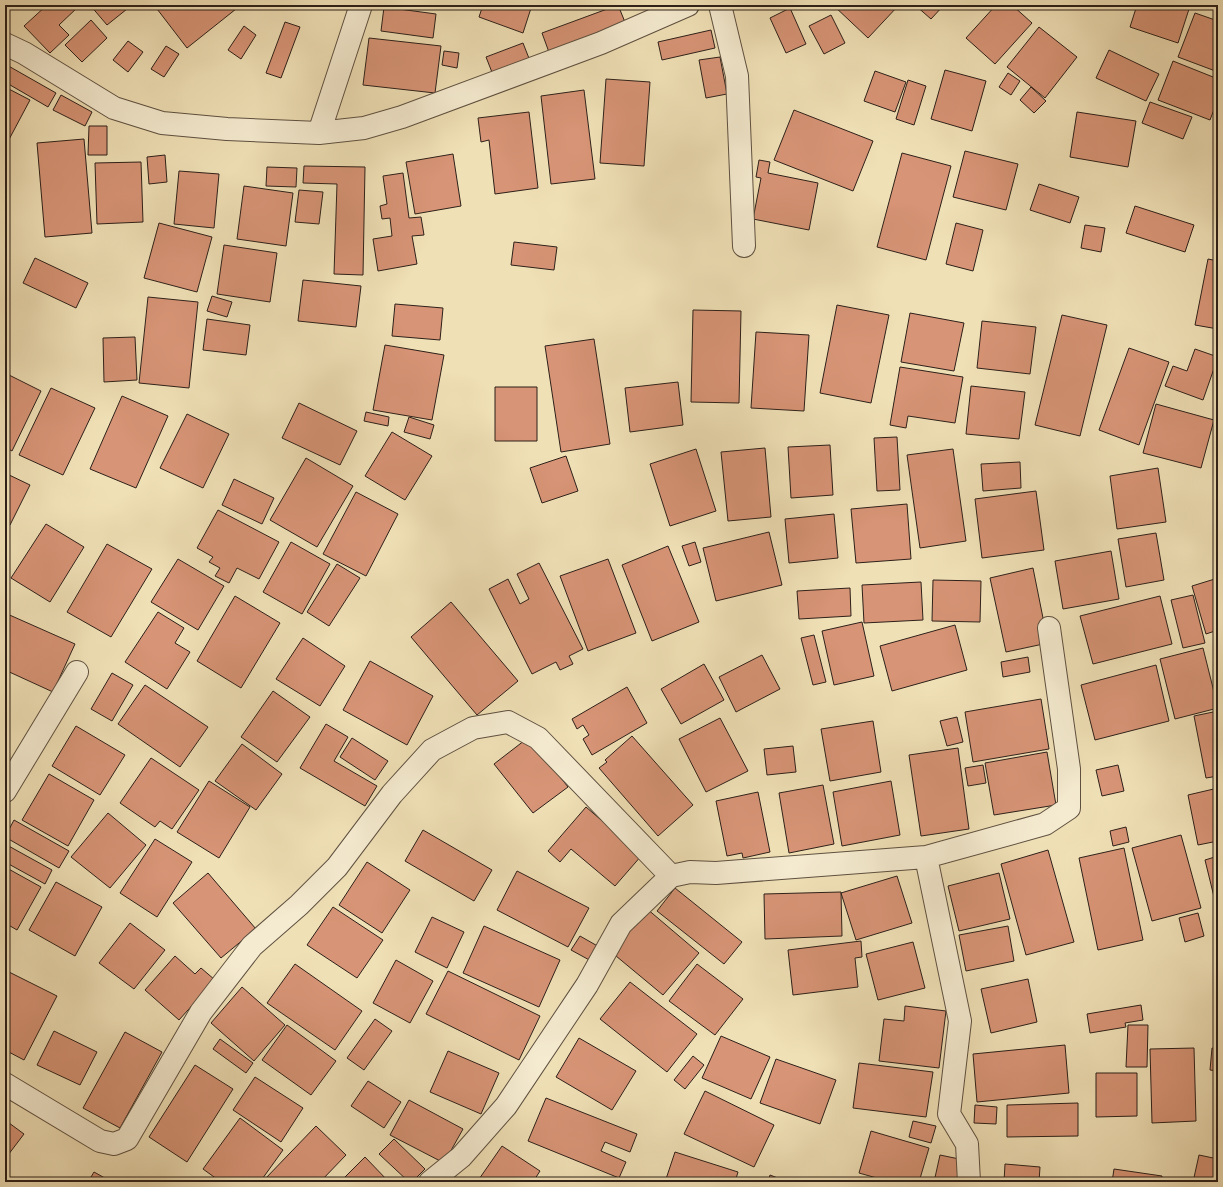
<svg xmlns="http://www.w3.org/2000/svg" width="1223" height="1187" font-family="'Sorts Mill Goudy',serif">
	<rect width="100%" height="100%" fill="#f0e0b6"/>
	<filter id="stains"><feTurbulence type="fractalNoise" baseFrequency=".005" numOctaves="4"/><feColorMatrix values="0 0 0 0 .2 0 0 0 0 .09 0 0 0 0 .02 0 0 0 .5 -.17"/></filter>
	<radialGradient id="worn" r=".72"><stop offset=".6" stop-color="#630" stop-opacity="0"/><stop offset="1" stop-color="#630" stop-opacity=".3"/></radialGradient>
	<path fill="#d79476" stroke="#2d2019" d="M47,5H76L78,7L59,25L69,35L50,53L24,26Z
		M90,5H132L107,25Z
		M154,5H241L187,48Z
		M483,5H532L523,33L479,17Z
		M618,5L627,27L550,55L542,33Z
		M833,5H897L898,6L868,38Z
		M915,5H944L931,19Z
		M996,5H1012L1032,23L995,64L966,38Z
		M1137,5H1186L1190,6L1178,43L1130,27Z
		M384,7L436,14L433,38L381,31Z
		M790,8L806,44L786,53L770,18Z
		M1195,13L1218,21V42L1216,48L1218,49V72L1178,57Z
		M831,15L845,43L824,54L809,26Z
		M91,20L107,38L82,62L65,45Z
		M285,22L300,27L281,78L266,73Z
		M244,26L256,35L241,59L228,50Z
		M1039,27L1077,57L1045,98L1007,67Z
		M711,30L715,48L662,60L658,42Z
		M369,38L441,46L435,93L363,85Z
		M128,41L143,52L128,72L113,60Z
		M523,43L532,66L495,80L486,57Z
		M166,46L179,54L164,77L151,69Z
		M1109,50L1159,74L1146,101L1096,78Z
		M444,51L459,53L457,68L442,65Z
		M720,57L727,94L706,98L699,60Z
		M1173,61L1218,79V99L1210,120L1158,100Z
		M5,64L56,93L48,107L5,82Z
		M945,70L986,81L972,131L931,119Z
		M875,71L906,82L895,112L864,101Z
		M1008,73L1020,81L1011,95L999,87Z
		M606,79L650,82L644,166L600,163Z
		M908,80L926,86L914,125L896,119Z
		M5,87L30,100L5,147Z
		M1031,87L1046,101L1034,113L1020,100Z
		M584,90L595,179L551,184L541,96Z
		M61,95L92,112L85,126L53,110Z
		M1150,102L1192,117L1183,139L1142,123Z
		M794,110L873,141L853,191L774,160Z
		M529,112L538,188L495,194L489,140L481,142L478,118Z
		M1077,112L1136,121L1128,167L1070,157Z
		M89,126H107V155H88Z
		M84,139L92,233L45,237L37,143Z
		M965,151L1018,164L1006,210L953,197Z
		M902,153L951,166L926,260L877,247Z
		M453,154L461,206L415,214L406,162Z
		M165,155L167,182L149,184L147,157Z
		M759,160L770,162L768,173L818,183L809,230L753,219L761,178L756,177Z
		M141,162L143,222L97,224L95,163Z
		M304,166L365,167L363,275L334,274L337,184L303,183Z
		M267,167L297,168L296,187L266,186Z
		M179,171L219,174L214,228L174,224Z
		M403,173L409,218L421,217L424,235L412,236L417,264L378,271L373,239L392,236L390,218L382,219L380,206L387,204L383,176Z
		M1039,184L1079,197L1070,223L1030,210Z
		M244,186L293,193L286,246L237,239Z
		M299,190L323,192L319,224L295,222Z
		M1135,206L1194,225L1185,252L1126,233Z
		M159,223L212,237L197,292L144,278Z
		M956,223L983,230L973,271L946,264Z
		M1085,225L1105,228L1101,252L1081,248Z
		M514,242L557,247L554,270L511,265Z
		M224,245L277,253L270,302L217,294Z
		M35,258L88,283L76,308L23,283Z
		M1208,259L1218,261V329L1195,325Z
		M303,280L361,286L356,327L298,321Z
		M212,296L232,302L227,317L207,311Z
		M148,297L198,302L189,388L139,383Z
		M395,304L443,308L440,340L392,336Z
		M837,305L889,315L871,403L820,393Z
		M693,310L741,311L739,403L691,402Z
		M910,313L964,323L954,371L901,362Z
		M1062,315L1107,325L1080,436L1035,425Z
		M207,319L250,325L246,355L203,350Z
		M982,321L1036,327L1030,374L977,368Z
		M756,332L809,335L804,411L751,408Z
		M135,337L137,380L104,382L103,338Z
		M594,339L610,444L561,452L545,346Z
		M385,345L444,355L432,420L373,410Z
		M1129,348L1169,362L1139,445L1099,430Z
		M1195,349L1218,357L1203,400L1165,386L1173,366L1187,371Z
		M900,367L963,377L955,423L908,416L906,428L890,425Z
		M5,373L41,391L12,451L5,447Z
		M678,382L683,425L630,432L625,388Z
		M971,386L1025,392L1019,439L966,434Z
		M495,387H537V441H495Z
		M51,388L95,408L63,475L19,455Z
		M122,396L168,416L136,488L90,469Z
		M299,403L357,431L340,465L282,438Z
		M1156,404L1214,420L1201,468L1143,453Z
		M366,412L389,417L388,426L364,421Z
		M187,414L229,434L203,488L160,468Z
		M409,417L434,425L430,439L404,432Z
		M1218,424V472H1216Z
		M392,432L432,456L405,500L365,476Z
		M897,437L900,490L877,491L874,438Z
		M830,445L833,495L791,498L788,447Z
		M765,448L771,517L728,521L721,452Z
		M696,449L716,511L670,526L650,464Z
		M953,449L966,541L920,548L907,455Z
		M566,456L578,491L542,503L530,468Z
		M306,458L353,486L317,547L270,520Z
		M1020,462L1021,488L983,491L981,464Z
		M1158,468L1166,522L1117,529L1110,476Z
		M5,473L30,485L10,525L5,522Z
		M234,479L274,498L262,524L222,505Z
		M1036,491L1044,550L982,558L975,499Z
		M356,492L398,514L366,576L323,554Z
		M907,504L911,559L856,563L851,509Z
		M218,510L279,542L259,579L237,568L229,583L215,576L220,568L209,562L213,557L197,548Z
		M834,514L838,558L789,563L785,519Z
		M46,524L84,547L50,602L11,578Z
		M769,532L782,585L716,601L703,548Z
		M1156,533L1164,580L1126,587L1118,539Z
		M291,542L330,564L302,614L263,592Z
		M695,542L701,562L689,566L682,546Z
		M107,544L152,569L111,637L67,612Z
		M668,546L699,622L652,641L622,565Z
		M1111,551L1119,599L1063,609L1055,561Z
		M178,559L224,586L198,630L151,602Z
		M608,559L636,633L588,651L560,576Z
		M539,563L583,649L569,656L573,664L560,670L556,662L532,674L489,589L508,579L520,604L529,599L517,574Z
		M337,564L360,578L329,626L307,612Z
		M1033,568L1048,643L1006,652L990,578Z
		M1218,578V630L1206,634L1192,586Z
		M933,580L981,581L980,622L932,621Z
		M921,582L923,620L864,623L862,585Z
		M850,588L851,616L799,619L797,591Z
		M1193,595L1205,643L1183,648L1171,600Z
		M235,596L280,623L241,688L197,661Z
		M1160,596L1172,644L1093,664L1080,616Z
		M451,602L518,681L477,715L411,637Z
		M158,612L184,628L175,643L190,652L167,689L125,662Z
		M5,613L75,644L53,692L5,670Z
		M862,622L874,676L834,685L822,631Z
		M955,625L967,670L892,691L880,646Z
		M814,635L826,682L813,685L801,638Z
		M303,638L345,666L320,706L276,679Z
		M1203,648L1218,708L1175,719L1160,659Z
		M762,655L780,689L736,712L719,677Z
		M1028,657L1030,672L1003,677L1001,662Z
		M370,661L433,696L407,745L343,710Z
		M704,664L724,700L681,724L661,689Z
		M1156,665L1169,721L1095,740L1081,685Z
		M112,673L133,685L112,721L91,709Z
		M145,685L208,727L180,767L118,724Z
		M627,687L647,723L592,755L583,739L589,735L583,725L577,729L572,719Z
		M273,691L310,717L277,762L241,737Z
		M1041,699L1049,749L973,762L965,712Z
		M1218,711V776L1206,778L1194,716Z
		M957,717L963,742L947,746L940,721Z
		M720,718L748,771L706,792L679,739Z
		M873,721L881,772L830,781L821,729Z
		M326,724L348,737L334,761L377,786L365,806L300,768Z
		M76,726L125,755L100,795L52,766Z
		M632,736L693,805L658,836L599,768L607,762L605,760Z
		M529,737L568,787L533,813L494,764Z
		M352,738L388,761L375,780L340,757Z
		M242,744L282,774L256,810L215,781Z
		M793,746L796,772L767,775L764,749Z
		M958,748L969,829L921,836L909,755Z
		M1047,752L1056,805L994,815L985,763Z
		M151,758L199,790L172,829L160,821L155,827L120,803Z
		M983,765L986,783L968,786L965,768Z
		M1118,765L1124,791L1102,796L1096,770Z
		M49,774L94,800L68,846L22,820Z
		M209,781L250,807L219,858L177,832Z
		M891,781L900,835L842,846L833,792Z
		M823,785L834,844L789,853L779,793Z
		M1218,788V841L1198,845L1188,795Z
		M758,792L770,852L743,858L742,853L727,856L716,801Z
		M586,807L642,855L615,886L571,849L560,862L548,851Z
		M108,813L146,845L110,888L71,857Z
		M14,820L69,851L59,868L5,837Z
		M1126,827L1129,842L1113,846L1110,831Z
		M423,830L492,870L474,901L405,861Z
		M1181,835L1201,908L1152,921L1132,848Z
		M155,839L192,862L157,917L120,893Z
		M5,844L52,870L45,884L5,862Z
		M1124,848L1143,940L1098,950L1079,858Z
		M1048,850L1074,942L1026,955L1001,864Z
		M1218,856V900L1215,901L1205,860Z
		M367,862L410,890L382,933L339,905Z
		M5,867L41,887L17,930L5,923Z
		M517,871L589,908L568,947L497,910Z
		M208,873L256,929L221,958L173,903Z
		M999,873L1010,919L959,931L948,886Z
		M897,876L912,923L856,940L841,893Z
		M56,882L102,907L75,956L29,930Z
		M675,888L742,942L724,964L657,911Z
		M841,892L842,936L765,939L764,894Z
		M333,907L383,940L357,978L307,945Z
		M646,908L699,953L663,995L610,951Z
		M1198,913L1204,936L1185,942L1179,918Z
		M432,917L464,932L447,968L415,952Z
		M130,923L165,950L134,989L99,963Z
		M484,926L560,960L539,1007L463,973Z
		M1008,926L1014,961L966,971L959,935Z
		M580,936L601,948L593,962L571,950Z
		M861,941L862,957L855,958L858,987L793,995L788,950Z
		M913,942L925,988L878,1000L866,954Z
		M175,956L195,974L201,968L215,980L179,1020L145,990Z
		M396,960L433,981L410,1023L373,1003Z
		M295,964L362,1011L335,1050L267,1003Z
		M697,964L743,999L715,1035L669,1001Z
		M7,971L57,996L24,1060L5,1050V975Z
		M448,971L540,1016L519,1060L426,1014Z
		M1028,979L1037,1022L991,1033L981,989Z
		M630,982L697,1034L667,1072L600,1019Z
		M242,987L285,1025L254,1061L211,1023Z
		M1141,1005L1143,1020L1125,1023L1126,1027L1090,1033L1087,1014Z
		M905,1006L946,1011L939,1068L879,1061L884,1019L904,1021Z
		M375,1019L392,1031L364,1070L347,1058Z
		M287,1025L336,1061L311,1095L262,1060Z
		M1128,1025H1148L1147,1067H1126Z
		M54,1031L97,1052L80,1085L37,1065Z
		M125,1032L162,1052L120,1128L83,1108Z
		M721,1036L770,1057L751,1099L702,1078Z
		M579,1038L636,1071L612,1110L556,1077Z
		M220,1039L253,1063L246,1073L213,1049Z
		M1065,1045L1069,1093L977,1102L973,1054Z
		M1194,1048L1196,1121L1152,1123L1150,1049Z
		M1212,1048L1218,1049V1071L1210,1070Z
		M448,1051L499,1073L481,1114L430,1092Z
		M693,1056L704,1065L685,1089L674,1080Z
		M776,1059L836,1080L820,1124L760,1103Z
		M859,1063L933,1072L926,1117L853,1108Z
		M195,1065L233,1089L187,1162L149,1137Z
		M1096,1073H1137V1116L1096,1117Z
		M255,1077L303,1108L281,1142L233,1110Z
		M368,1081L401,1102L384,1128L351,1106Z
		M705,1091L774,1125L754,1167L684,1134Z
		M546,1098L637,1134L630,1152L605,1142L601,1151L626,1162L619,1178L528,1141Z
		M409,1100L463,1129L444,1163L390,1135Z
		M1078,1103V1136L1007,1137V1105Z
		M975,1105L997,1107L996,1124L974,1123Z
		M240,1118L283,1150L260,1182H221L203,1169Z
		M5,1120L24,1134L5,1159Z
		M913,1121L936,1126L931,1143L909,1137Z
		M316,1126L346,1155L320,1182H266L264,1180Z
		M871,1131L929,1148L919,1182H891L859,1173Z
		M394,1139L425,1169L412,1182H409L379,1154Z
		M502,1146L540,1171L533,1182H477Z
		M675,1152L738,1172L735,1182H665Z
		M940,1155L964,1160L959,1182H934Z
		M1199,1155L1218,1159V1182H1193Z
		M365,1157L389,1182H340Z
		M1005,1164L1040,1167L1039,1182H1004Z
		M1114,1169L1162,1176L1161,1182H1112Z
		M94,1172L112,1182H88Z
		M770,1175L788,1182H768Z"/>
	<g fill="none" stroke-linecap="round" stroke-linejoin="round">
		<g stroke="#5e5040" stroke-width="24">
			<path id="minor" d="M720,5L737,76L744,246
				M5,44L24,53L114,108L162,123L227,129L319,133L364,128L402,117L601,43L688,5
				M319,133L361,5
				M5,791L77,672
				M926,857L960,1021L949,1114L967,1144L969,1182
				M5,1084L100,1141L114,1144L127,1139L201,1012L252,946L299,905L337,867L392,794L432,750L473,728L508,722L538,738L671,876
				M430,1182L461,1157L506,1106L587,985L621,924L671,876L690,872L716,873L926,857L1045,824L1069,808V769L1049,628"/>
		</g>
		<use href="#minor" stroke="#f5ebd0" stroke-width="22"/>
	</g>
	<rect width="1223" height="1187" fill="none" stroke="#f0e0b6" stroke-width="20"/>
	<rect x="6" y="6" width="1211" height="1175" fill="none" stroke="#2d2019" stroke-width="2"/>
	<rect x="10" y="10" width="1203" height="1167" fill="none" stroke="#2d2019"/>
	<rect width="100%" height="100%" filter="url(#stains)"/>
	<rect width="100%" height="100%" fill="url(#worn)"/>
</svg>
